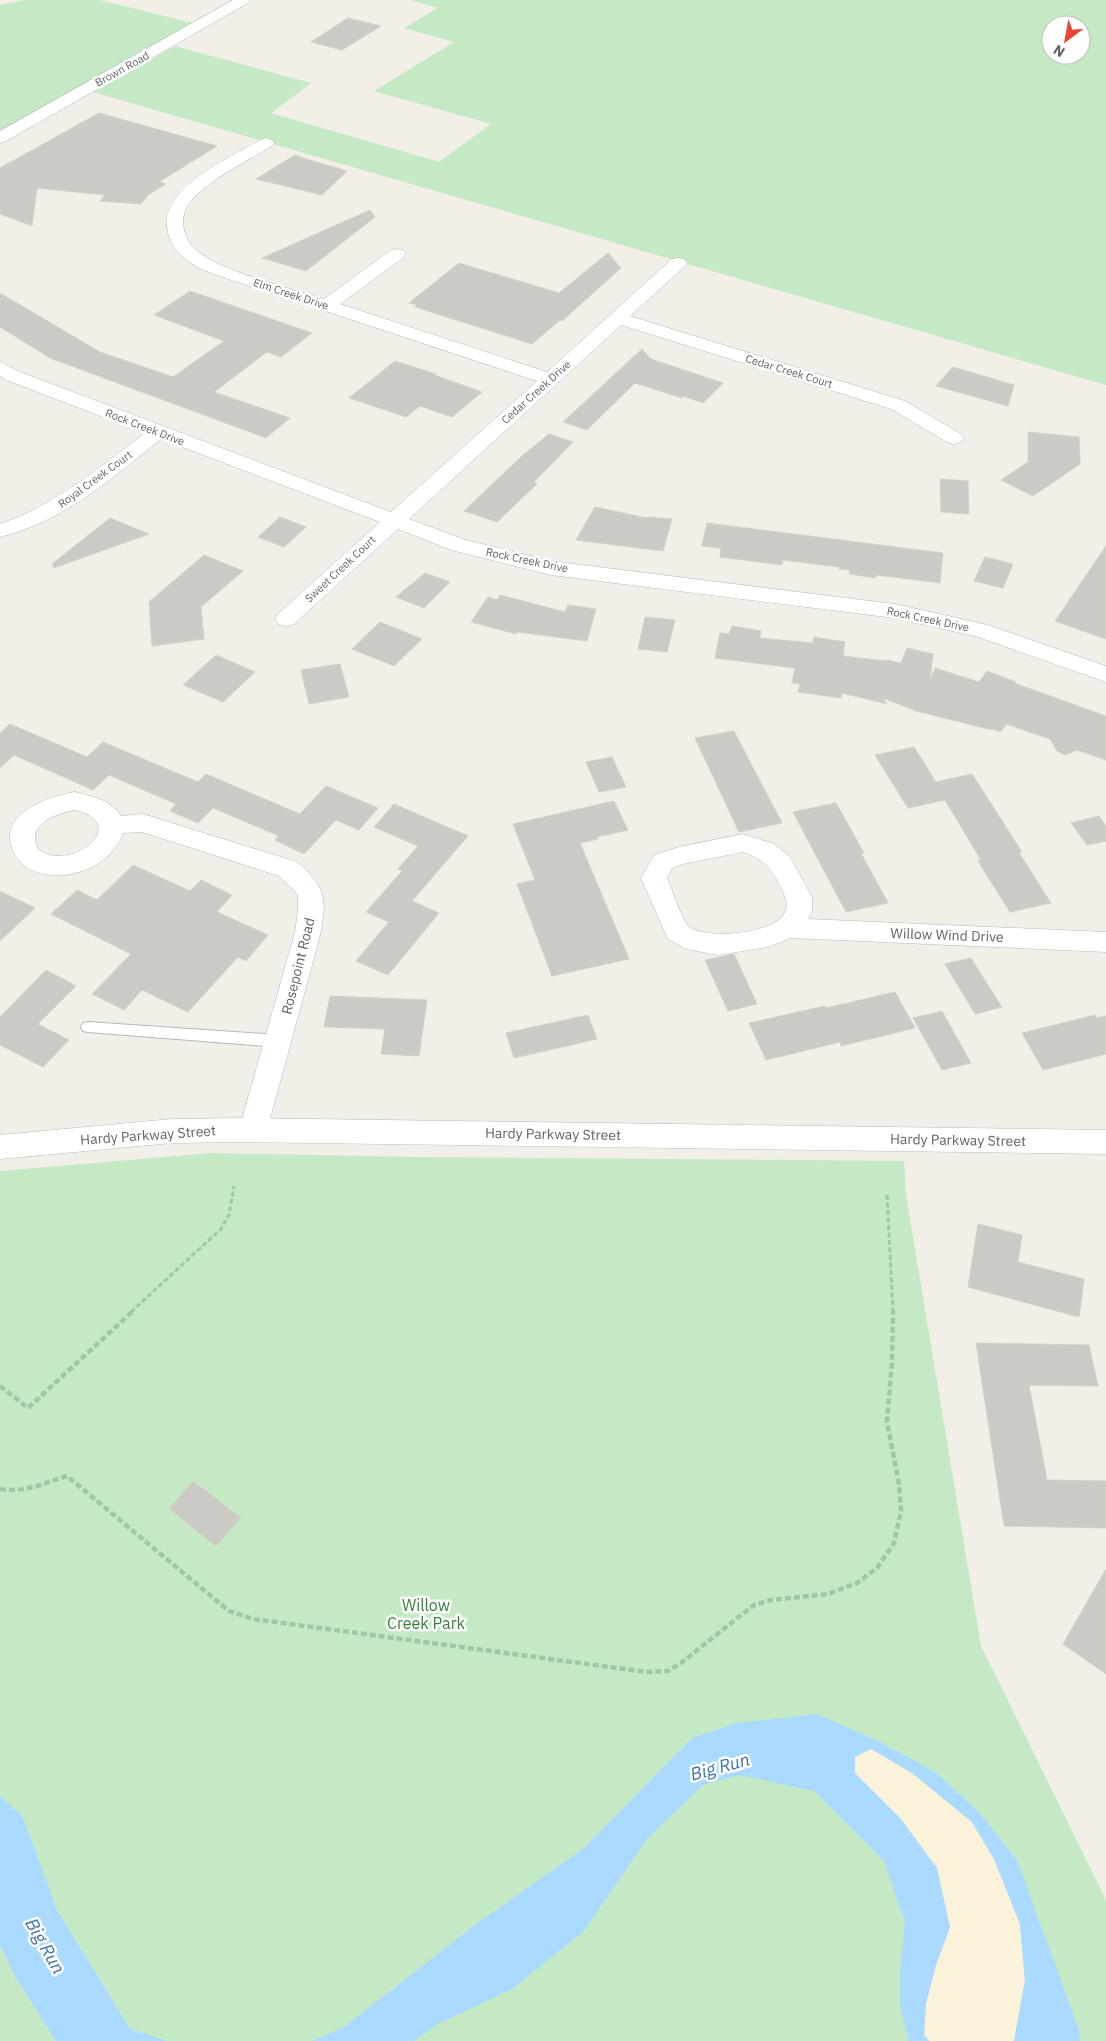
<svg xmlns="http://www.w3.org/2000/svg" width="1106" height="2041" font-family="'IBM Plex Sans',sans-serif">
	<rect width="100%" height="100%" fill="#f1efe8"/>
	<path fill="#c5e8c5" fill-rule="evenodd" d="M26,0H99L193,23L0,133V5Z
		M411,0H1106V385L93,92L175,46L311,83L271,113L439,162L491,124L374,91L454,42L404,28L438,8ZM1051,25H1081V55H1051Z
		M211,1153L414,1157L904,1161L906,1195L981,1646L1106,1900V2041H0V1171Z"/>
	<path fill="#fbf3d9" d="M871,1748L912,1773L972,1822L994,1859L1020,1924L1025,1980L1014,2041H929L924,2035L926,2003L936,1965L950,1927L855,1773V1757Z"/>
	<path fill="#aadaff" d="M817,1714L880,1742L935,1772L978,1811L1017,1860L1079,2030L1080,2041H1014L1025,1980L1020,1924L994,1859L972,1822L912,1773L871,1749L855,1757V1773L901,1819L937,1868L950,1927L936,1965L926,2003L924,2035L929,2041H909L900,2007V1970L905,1922L884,1861L814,1791L739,1775L703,1785L647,1839L584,1931L512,1989L436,2025L414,2041H312L344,2027L476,1924L584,1848L692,1738L737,1723Z
		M0,1796L23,1817L57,1910L130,2029L168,2041H56L14,1975L0,1944Z"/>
	<path fill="#cccac5" stroke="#d6d1c6" d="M348,18L381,26L342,50L311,42Z
		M99,113L217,146L159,182L166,184L148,195L141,204L100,201L105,195L37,188L32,226L0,214V168Z
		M295,155L303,158L347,171L322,195L256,179Z
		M370,210L375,217L306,271L262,258Z
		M608,253L621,268L562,321L560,320L532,344L415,307L417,305L409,303L459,263L559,293Z
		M190,291L312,333L281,357L267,352L214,392L290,418L266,438L50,358L0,327V293L100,352L173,377L224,341L154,315Z
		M642,349L651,359L723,383L703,403L683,396L682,398L635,383L587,430L563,422Z
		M395,361L436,374L434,375L482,392L452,417L420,406L406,417L349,398Z
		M953,367L1014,385L1008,406L936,386Z
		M1028,432L1079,437L1080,464L1033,496L1001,480L1028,462Z
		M549,434L573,442L534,482L537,484L497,522L464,511L523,455Z
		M940,479L968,481L969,514L941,512Z
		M595,507L647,518L648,517L672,519L663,551L576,540Z
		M280,517L306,527L284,547L258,537Z
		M110,518L149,534L54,568L52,564Z
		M707,523L943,553L940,583L876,575V578L849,574L850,570L839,569L840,567L783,560L782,565L720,557L721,548L702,546Z
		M1106,546V639L1055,621Z
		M204,555L243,571L201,607L204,639L152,646L149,602Z
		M985,557L1013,564L1003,588L974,581Z
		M425,573L450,582L424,608L396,597Z
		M500,595L565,612L568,605L596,609L587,641L517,632L516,634L471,622L488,597L497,600Z
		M645,617L675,620L667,652L638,649Z
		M380,622L422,639L394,666L352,649Z
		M732,626L761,631L760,638L813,643L814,637L845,642L843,656L886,661L887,660L901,663L907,648L933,654L930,680L935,668L979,682L987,671L1016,682L1014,683L1106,716V760L1077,750L1065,755L1057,751L1050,739L1006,724L1001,732L993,729L992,730L916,711L883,698L887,704L842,693L841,698L798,692L800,684L792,683L795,668L715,658L720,633L729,634Z
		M216,655L255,672L223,702L183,685Z
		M340,664L349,697L309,704L301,670Z
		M10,724L87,757L103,742L198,782L206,774L300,814L326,786L378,808L359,830L336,820L304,854L275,840L279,836L213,808L198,823L170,811L176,804L109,775L93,790L14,755L0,768V733Z
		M734,731L782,823L739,832L695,738Z
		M914,747L936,782L972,774L1022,852L1019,853L1051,903L1010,912L978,861L981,860L945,800L908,808L875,755Z
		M612,757L626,787L599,792L586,762Z
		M614,801L628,830L597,837L598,839L580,843L629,959L552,976L517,884L535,880L513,824Z
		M836,803L864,853H861L888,903L846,912L793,812Z
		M394,804L468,836L412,901L439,913L388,975L356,961L389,922L366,912L402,871L398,869L418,846L374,827Z
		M1099,816L1106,826V841L1087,845L1071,823Z
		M133,865L190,891L201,880L232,895L217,912L268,935L246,961L238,957L188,1012L142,990L124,1010L92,994L131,954L51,914L77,890L97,900Z
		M0,891L35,908L0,941Z
		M734,954L757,1004L728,1011L705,960Z
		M971,958L986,982L1002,1007L975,1014L945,964Z
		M46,970L76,986L38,1024L69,1040L43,1067L0,1045V1017Z
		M895,992L915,1028L841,1046L840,1042L766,1060L749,1023L825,1006L826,1008Z
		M330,996L427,1000L419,1056L381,1054L385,1029L324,1027Z
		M942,1011L971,1063L942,1070L913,1018Z
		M588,1015L597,1039L514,1058L506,1033Z
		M1095,1015L1097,1018L1106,1016V1054L1043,1070L1022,1033Z
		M978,1224L1022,1235L1018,1262L1084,1279L1079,1317L968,1287Z
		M976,1343L1089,1345L1098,1386L1029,1385L1047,1480L1106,1481V1528L1004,1526Z
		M193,1481L241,1518L216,1546L169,1509Z
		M1106,1569V1674L1063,1644Z"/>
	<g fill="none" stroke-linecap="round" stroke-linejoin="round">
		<g stroke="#b5b8bc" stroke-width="2">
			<path id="lane" d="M88,1022L279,1035L284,1037L286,1041L284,1045L279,1047L88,1032L83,1031L81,1027L83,1023Z"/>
		</g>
		<g stroke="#b5b8bc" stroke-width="1">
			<path id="street" d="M233,0H250L248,3L6,141L0,143V131Z
				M266,138L272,140L274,143L272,146C244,163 211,178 190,202C185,208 183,216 183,223C184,234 188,243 196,250C219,271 292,289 324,299L391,250L397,249L403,250L406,254L403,258L340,304L547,372L672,259L678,258L684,259L687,263L684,267L630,316L905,401L961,434L964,438L961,442L954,444L947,442L891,409L621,325L409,519L466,540L551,561L895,604L988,625L1106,666V682L975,636L895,618L551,575L451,550L398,529L294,624L286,626L278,624L275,619L278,614L380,522L161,439C112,478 63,522 0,537V524C55,505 99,468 145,433L6,380L0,376V362L20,372L391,512L537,381L222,277C199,269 175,259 168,233C156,189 230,158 260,140Z
				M75,792C92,797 111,799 121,816L143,814L297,862C325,887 327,896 321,932L267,1130L263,1138L253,1142L243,1138L239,1130L295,932L298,911V896L295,891L279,876L142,832L123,833C111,869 59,887 26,867C19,862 13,853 11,845C2,811 51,796 75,792ZM75,810C133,824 70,874 38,849C25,825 56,813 75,810Z
				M743,834L774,844L790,857L812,897V912L808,919L1106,932V952L791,938L768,947L718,955L686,949L668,939L641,878L654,855L679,847ZM743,852C759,857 769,865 777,880C782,890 790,901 785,912C776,934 707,940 689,927C683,922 671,887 667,878L672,868L683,864Z"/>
		</g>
		<g stroke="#b6babf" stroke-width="1">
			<path id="secondary" d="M243,1118L1106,1130V1154L243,1142L172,1143L0,1159V1135L172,1119Z"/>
		</g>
		<path stroke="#9cc7a9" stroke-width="3" stroke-dasharray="5 2.5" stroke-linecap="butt" d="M887,1195L893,1312
			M131,1312L221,1229L229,1215L234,1186"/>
		<path stroke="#9cc7a9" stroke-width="4.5" stroke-dasharray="6 3" stroke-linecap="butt" d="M0,1386L28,1408L133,1311
			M0,1489C25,1493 44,1483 67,1476L229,1611L253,1619L647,1672L668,1671L681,1663L754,1605L771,1600L828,1594L857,1583L877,1568L894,1543L901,1511L899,1484L887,1422L892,1362L893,1311"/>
		<use href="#lane" fill="#fff" fill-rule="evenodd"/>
		<use href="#street" fill="#fff" fill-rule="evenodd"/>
		<use href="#secondary" fill="#fff" fill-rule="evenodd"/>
	</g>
	<g text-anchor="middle" stroke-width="5" stroke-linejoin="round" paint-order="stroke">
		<g font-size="11" fill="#5f6368" stroke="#fff">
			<text transform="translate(122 69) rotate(-29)" y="4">Brown Road</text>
			<text transform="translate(291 294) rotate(18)" y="4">Elm Creek Drive</text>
			<text transform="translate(789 371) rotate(17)" y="4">Cedar Creek Court</text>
			<text transform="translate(536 392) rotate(-42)" y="4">Cedar Creek Drive</text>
			<text transform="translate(145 427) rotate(21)" y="4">Rock Creek Drive</text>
			<text transform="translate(95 479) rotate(-36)" y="4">Royal Creek Court</text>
			<text transform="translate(527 560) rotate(12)" y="4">Rock Creek Drive</text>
			<text transform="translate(340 569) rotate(-43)" y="4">Sweet Creek Court</text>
			<text transform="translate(928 619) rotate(12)" y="4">Rock Creek Drive</text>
		</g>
		<g font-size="14" fill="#5f6368" stroke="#fff">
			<text transform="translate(947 935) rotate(2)" y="5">Willow Wind Drive</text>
			<text transform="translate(298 966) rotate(-76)" y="5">Rosepoint Road</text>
			<text transform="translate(553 1134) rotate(1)" y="5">Hardy Parkway Street</text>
			<text transform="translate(148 1135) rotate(-4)" y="5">Hardy Parkway Street</text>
			<text transform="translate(958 1140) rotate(1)" y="5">Hardy Parkway Street</text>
		</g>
		<g font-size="16" fill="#348238" stroke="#fff">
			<text x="426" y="1611">Willow<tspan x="426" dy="18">Creek Park</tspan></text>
		</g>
		<g font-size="18" font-style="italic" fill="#4174aa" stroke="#fff">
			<text transform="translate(720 1767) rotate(-15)" y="6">Big Run</text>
			<text transform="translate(45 1946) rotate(60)" y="6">Big Run</text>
		</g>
	</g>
	<g transform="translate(1066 40) rotate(212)"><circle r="24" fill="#ffffff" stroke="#bfc1c3"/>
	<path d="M0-4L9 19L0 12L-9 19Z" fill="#ea4335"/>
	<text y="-8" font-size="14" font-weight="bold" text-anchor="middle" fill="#5f6368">N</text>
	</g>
</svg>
